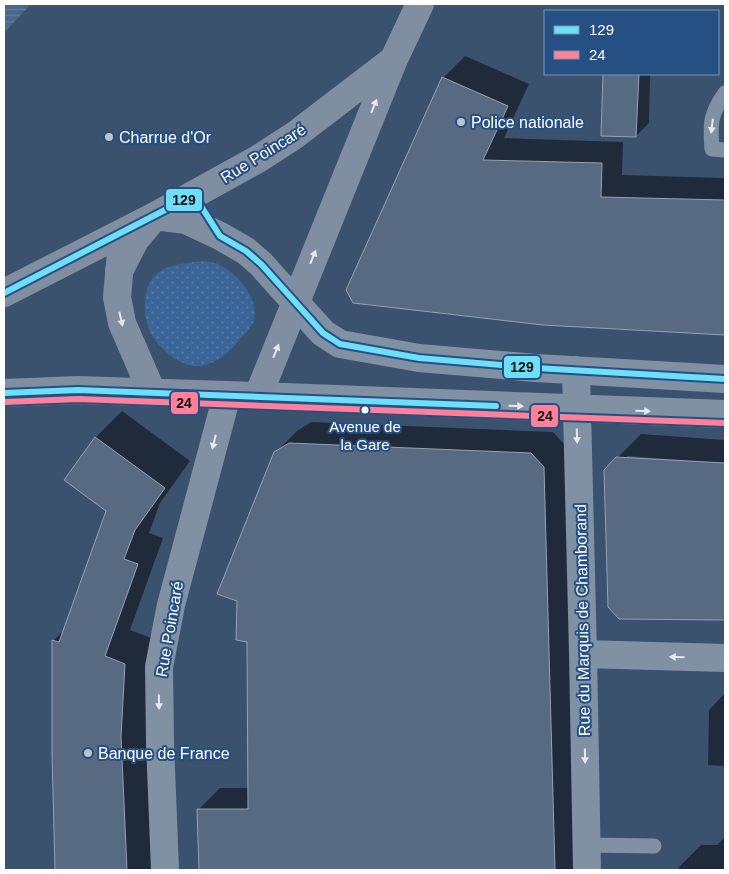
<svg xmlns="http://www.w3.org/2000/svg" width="729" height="874" font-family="Arial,sans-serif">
	<defs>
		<pattern id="grass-dots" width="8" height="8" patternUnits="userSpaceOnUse" patternTransform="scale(1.25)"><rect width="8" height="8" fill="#3b6599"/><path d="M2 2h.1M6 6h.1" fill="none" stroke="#587ca8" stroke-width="1.8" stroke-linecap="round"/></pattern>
		<pattern id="water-rules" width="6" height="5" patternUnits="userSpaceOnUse" patternTransform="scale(1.25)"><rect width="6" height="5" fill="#4a668a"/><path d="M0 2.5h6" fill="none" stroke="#657d9c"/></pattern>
	</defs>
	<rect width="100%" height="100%" fill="#3b526e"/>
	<path fill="url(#grass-dots)" d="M202,261C208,262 215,262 220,265C238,274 262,302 253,323C250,328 245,334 241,338C231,351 218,363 201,366C181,368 159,349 150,332C146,321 144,313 145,302C148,266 172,265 202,261Z"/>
	<path fill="url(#water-rules)" d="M4,4H31L4,33Z"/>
	<path fill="#0007" fill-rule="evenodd" d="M465,56L529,84L504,138L623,142L622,175L725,178V333L542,324L443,78Z
		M604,74H650L649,123L636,136L602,134Z
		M122,411L190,461L160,503L149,533L163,538L130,630L151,638L147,710L154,870H56L54,753V640L64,630L107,511L65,479L96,437Z
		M311,422L553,432L565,445L576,864L573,870H200L198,810L220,788H249L275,453L297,431Z
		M641,434L725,440V619L682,618L617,458ZM627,456L692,461V463L627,459Z
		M725,693V766L708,765L709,710Z
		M725,837V870H679V867L701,845H717Z"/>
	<path fill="#586a81" stroke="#95a2b3" d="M603,74H639L636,137L601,136Z
		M442,77L508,106L483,160L602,163L601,197L725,200V335L543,325L353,303L346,290Z
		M95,437L165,488L135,530L124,559L138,564L105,656L125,664L121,736L127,870H55L52,753V640L59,642L106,511L64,480Z
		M289,443L531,453L544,467L555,870H199L197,809H248L247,642L236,640L237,601L217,594L274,452Z
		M616,457L725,463V620L619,619L608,607L604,470Z"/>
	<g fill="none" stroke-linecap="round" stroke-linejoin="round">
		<path stroke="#8191a4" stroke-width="15" d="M725,93C710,114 710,124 712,149L725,150
			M586,845L654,846"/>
		<path stroke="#8191a4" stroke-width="28" d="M295,302L323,333L340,344L419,358L536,368L725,379
			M576,370L583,654L587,870
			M258,396L725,414
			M583,654L725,658
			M165,870L160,743L159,667L171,605L227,395"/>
		<path stroke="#808ea1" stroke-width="28" d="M121,253L117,297L122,323L152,392
			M119,271L135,240L155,216L186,220L220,236L246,251L261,264L295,302
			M4,293L155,216L258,159L295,135L393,60
			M4,393L78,390L258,396L394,59L420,4"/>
		<g stroke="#264f83" stroke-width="10">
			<path id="bus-1" d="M4,293L194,195L220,236L246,251L261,264L323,333L340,344L419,358L536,368L725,379
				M4,393L78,390L496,406"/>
		</g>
		<g stroke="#264f83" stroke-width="10">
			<path id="bus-2" d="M4,402L78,399L725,423"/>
		</g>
		<use href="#bus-1" stroke="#6ddff8" stroke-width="6"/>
		<use href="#bus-2" stroke="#ff8098" stroke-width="6"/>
	</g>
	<defs><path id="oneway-solid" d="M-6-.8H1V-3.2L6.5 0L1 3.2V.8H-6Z" transform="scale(1.25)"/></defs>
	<g fill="#e6e8ec">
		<use href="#oneway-solid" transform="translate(374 106) rotate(-68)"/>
		<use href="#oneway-solid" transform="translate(313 257) rotate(-68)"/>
		<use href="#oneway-solid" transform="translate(121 319) rotate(77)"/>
		<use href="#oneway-solid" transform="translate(276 351) rotate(-68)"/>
	</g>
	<g fill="#e6e9ed">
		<use href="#oneway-solid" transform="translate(712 126) rotate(97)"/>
		<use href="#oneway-solid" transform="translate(516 406) rotate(2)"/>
		<use href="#oneway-solid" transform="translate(643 411) rotate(2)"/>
		<use href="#oneway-solid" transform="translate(577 436) rotate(88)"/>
		<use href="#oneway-solid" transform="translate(214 442) rotate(104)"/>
		<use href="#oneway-solid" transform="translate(677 657) rotate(-178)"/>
		<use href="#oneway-solid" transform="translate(159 702) rotate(89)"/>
		<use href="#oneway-solid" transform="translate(585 756) rotate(89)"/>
	</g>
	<g fill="#bac2cc" stroke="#264f83" stroke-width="2">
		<circle cx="461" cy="122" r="5"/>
		<circle cx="109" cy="137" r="5"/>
		<circle cx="88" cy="753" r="5"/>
	</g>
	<circle fill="#fff" stroke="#264f83" stroke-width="2" cx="365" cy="410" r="4.5"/>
	<g text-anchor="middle" stroke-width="4" stroke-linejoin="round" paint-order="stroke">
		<g font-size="15" fill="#fff" stroke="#264f83">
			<text x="365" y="432">Avenue de<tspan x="365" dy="18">la Gare</tspan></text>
		</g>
		<g font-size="16" fill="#fff" stroke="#264f83" text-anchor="start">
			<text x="471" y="128">Police nationale</text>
			<text x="119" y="143">Charrue d'Or</text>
			<text x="98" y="759">Banque de France</text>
		</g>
		<g font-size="16" fill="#fff" stroke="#264f83">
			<text transform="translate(263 153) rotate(-32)" y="6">Rue Poincaré</text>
			<text transform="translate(582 620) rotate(-91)" y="6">Rue du Marquis de Chamborand</text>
			<text transform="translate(169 629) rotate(-80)" y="6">Rue Poincaré</text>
		</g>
	</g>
	<g stroke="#264f83" stroke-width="2">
		<rect x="165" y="188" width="38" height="24" rx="5" fill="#6ddff8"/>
		<rect x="503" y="355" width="38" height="24" rx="5" fill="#6ddff8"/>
		<rect x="170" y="391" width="29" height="24" rx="5" fill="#ff8098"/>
		<rect x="530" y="404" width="29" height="24" rx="5" fill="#ff8098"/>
	</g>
	<g font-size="14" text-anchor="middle" font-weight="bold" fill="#111">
		<text x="184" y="205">129</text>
		<text x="522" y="372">129</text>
		<text x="184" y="408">24</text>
		<text x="545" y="421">24</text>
	</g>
	<rect width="729" height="874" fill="none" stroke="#ffffff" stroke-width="10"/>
	<rect x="544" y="10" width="175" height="65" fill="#264f83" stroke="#7d95b5"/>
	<rect x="554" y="26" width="25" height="8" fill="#6ddff8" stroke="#7d95b5"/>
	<text x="589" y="35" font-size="15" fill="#ffffff">129</text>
	<rect x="554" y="51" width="25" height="8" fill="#ff8098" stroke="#7d95b5"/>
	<text x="589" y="60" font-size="15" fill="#ffffff">24</text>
</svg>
